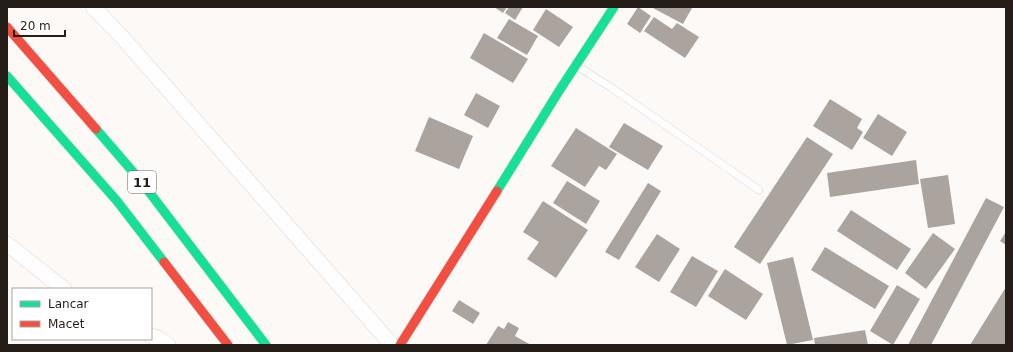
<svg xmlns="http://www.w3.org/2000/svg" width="1013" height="352" font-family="'DejaVu Sans',sans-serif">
	<rect width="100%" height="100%" fill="#fcf9f7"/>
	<path fill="#aba49e" d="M494,7H507L503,13Z
		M509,7H523L515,20L505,13Z
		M638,7L651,16L640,33L627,24Z
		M651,7H690L692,8L683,24Z
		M546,9L573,27L559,47L533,30Z
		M654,17L672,29L677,23L699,37L685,58L644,31Z
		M509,19L538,36L527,55L497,38Z
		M484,33L528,59L513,83L470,58Z
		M476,93L500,106L488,128L464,115Z
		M830,99L862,119L857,128L863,132L852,150L813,126Z
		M878,114L907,132L892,156L863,138Z
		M429,117L473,136L459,169L415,151Z
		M624,123L663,146L648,170L609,147Z
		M576,128L617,154L606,170L599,166L585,187L551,166Z
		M807,137L833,154L760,264L734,247Z
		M916,160L919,184L830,197L827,173Z
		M948,175L955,224L928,228L920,179Z
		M567,181L600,201L586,224L553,203Z
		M648,183L661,191L619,260L605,252Z
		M986,198L1004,207L931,345H908Z
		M543,201L588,230L556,278L527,259L539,242L523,232Z
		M851,210L911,249L897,270L837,231Z
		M1006,232V245L1000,241Z
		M933,233L955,249L926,289L905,273Z
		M657,234L680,249L659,282L635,267Z
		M825,247L889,286L875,309L811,270Z
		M692,256L718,271L696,307L670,292Z
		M793,257L813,340L787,345L767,263Z
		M725,269L763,294L746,320L708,296Z
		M897,285L920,299L893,345L870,331Z
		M1006,287L1005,345H970Z
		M459,300L480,313L473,324L452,311Z
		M508,322L519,328L515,336L531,345H486L498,326L504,329Z
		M865,330L868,345H815L814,338Z"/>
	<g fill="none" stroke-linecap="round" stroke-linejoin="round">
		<g stroke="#d9d4d0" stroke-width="8">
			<path id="lane" d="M577,66L612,88L759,190"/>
		</g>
		<g stroke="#d9d4d0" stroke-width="16">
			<path id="street" d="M93,7L122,37L392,345
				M7,244L64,289
				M151,336L158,338L168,345"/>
		</g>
		<g stroke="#d9d4d0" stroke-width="10">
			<path id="fast" d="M7,76L117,201L164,262
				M96,129L140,180L266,345
				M497,191L559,91L614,7"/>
		</g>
		<g stroke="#d9d4d0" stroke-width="10">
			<path id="jam" d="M7,27L96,129
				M164,262L228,345
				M400,345L497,191"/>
		</g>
		<use href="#lane" stroke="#fffefe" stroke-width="7"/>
		<use href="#street" stroke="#fffefe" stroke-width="15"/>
		<use href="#fast" stroke="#16e098" stroke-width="9"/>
		<use href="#jam" stroke="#f24e42" stroke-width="9"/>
	</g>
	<g text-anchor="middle" stroke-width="4" stroke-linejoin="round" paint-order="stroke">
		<rect fill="#fff" stroke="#66615d" stroke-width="1" x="128" y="171" width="28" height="22" rx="3"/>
		<g font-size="13" font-weight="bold" fill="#251d18">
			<text x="142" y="187">11</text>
		</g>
	</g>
	<rect width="1013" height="352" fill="none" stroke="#251d18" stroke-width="16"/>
	<rect x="12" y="288" width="140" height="52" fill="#ffffff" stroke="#a8a5a3"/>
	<rect x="20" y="301" width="20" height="6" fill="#16e098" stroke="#a8a5a3"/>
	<text x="48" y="308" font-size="12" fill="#251d18">Lancar</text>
	<rect x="20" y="321" width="20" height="6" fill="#f24e42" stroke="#a8a5a3"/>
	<text x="48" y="328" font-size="12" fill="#251d18">Macet</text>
	<path d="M14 30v6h51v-6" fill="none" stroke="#251d18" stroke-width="2"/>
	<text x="20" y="30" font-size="12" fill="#251d18" stroke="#ffffff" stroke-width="3" paint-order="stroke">20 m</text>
</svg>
